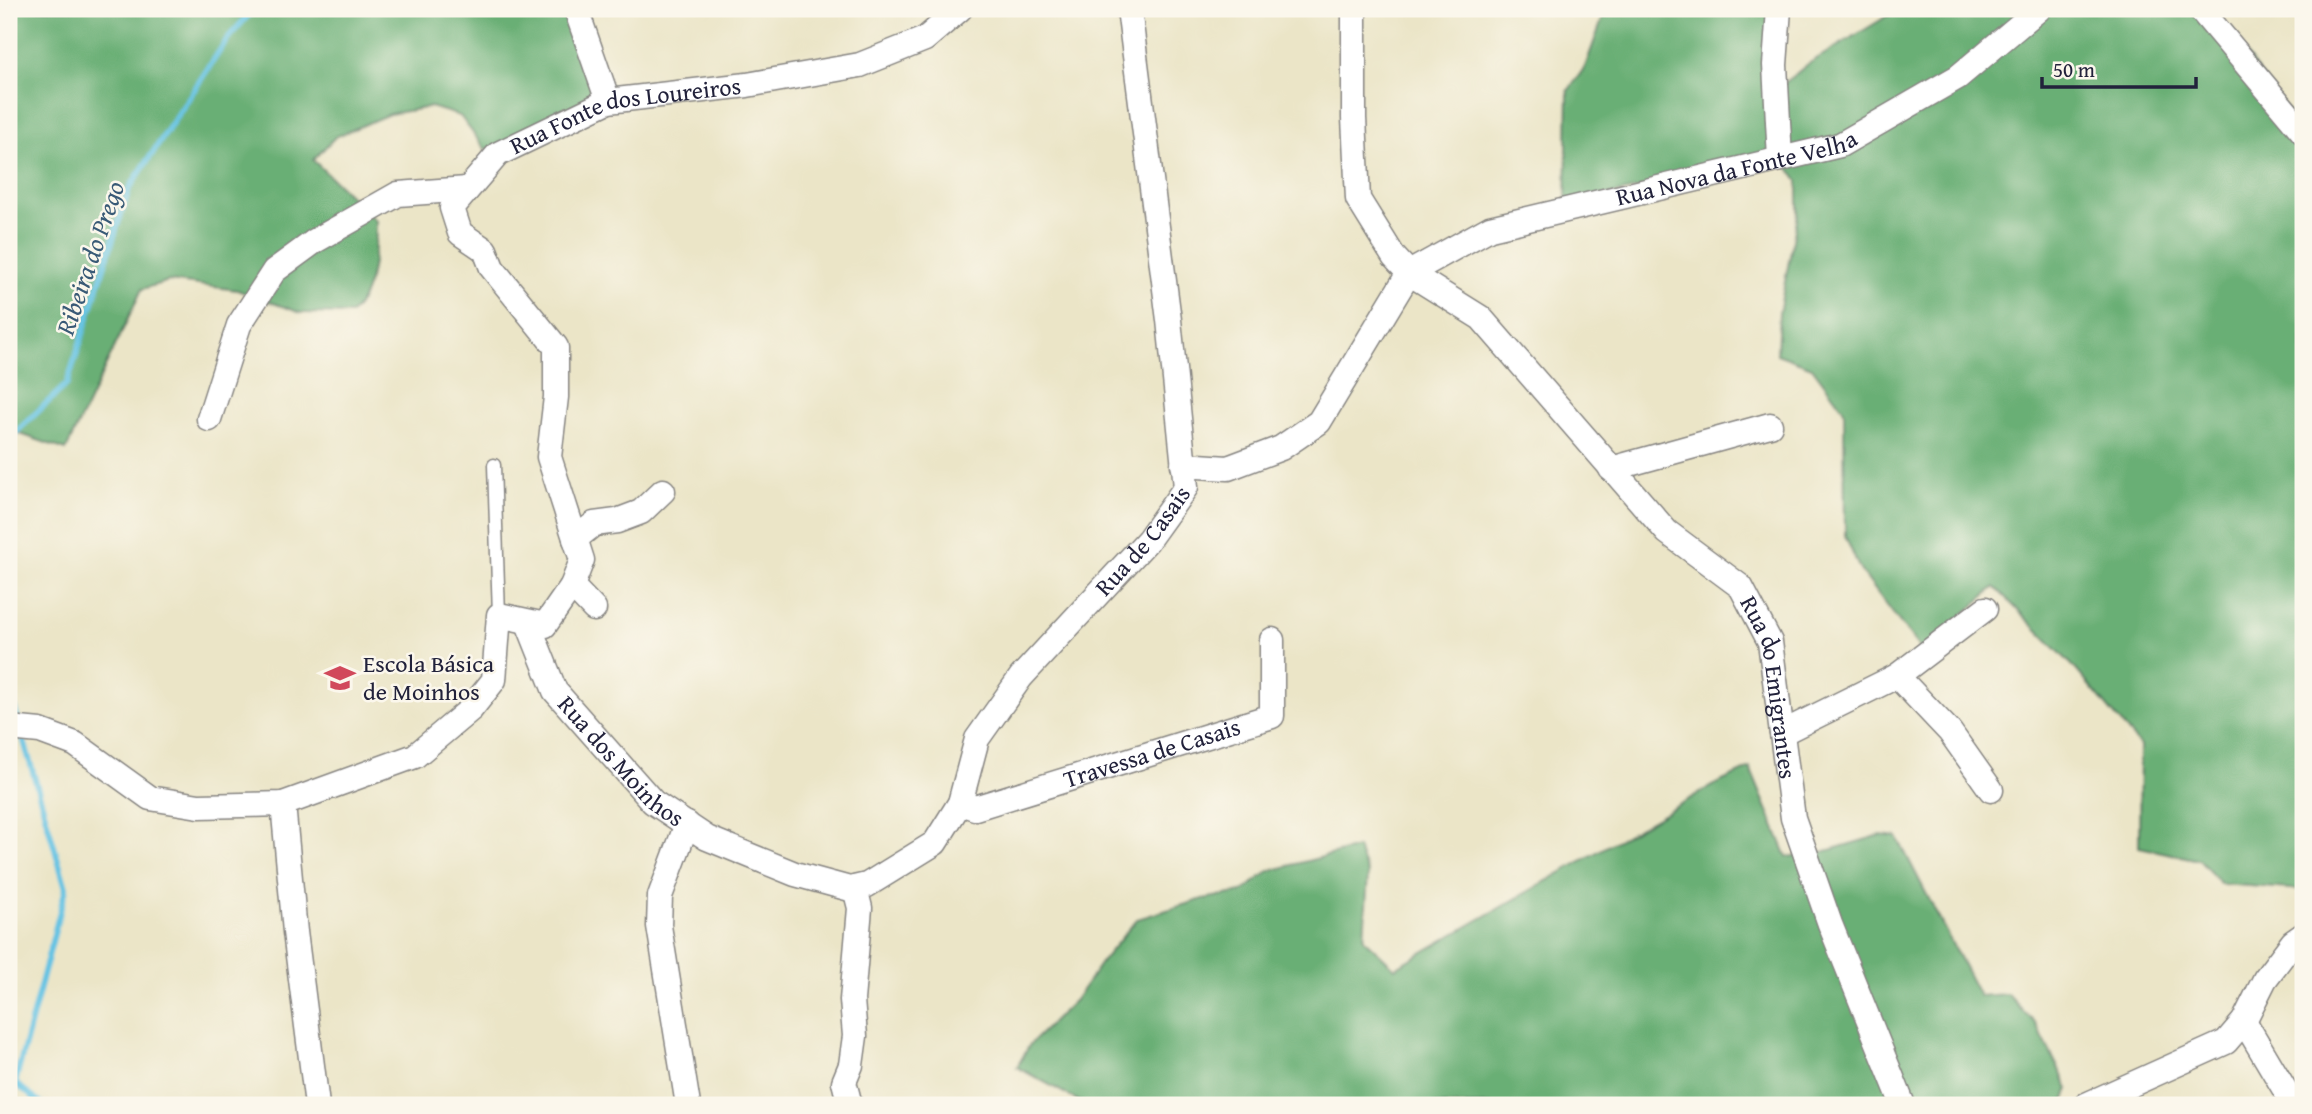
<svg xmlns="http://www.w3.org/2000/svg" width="2312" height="1114" font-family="'Gentium Book Plus',serif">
	<rect width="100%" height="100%" fill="#fbf7ec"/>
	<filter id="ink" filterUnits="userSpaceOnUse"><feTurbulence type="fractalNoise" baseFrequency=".0143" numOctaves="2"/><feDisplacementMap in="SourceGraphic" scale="14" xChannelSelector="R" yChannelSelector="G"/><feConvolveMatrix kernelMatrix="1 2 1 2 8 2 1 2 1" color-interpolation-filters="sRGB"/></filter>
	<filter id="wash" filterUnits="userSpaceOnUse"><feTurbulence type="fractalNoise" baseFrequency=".00686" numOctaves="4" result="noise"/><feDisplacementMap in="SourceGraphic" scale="28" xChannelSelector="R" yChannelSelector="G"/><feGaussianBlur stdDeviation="1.57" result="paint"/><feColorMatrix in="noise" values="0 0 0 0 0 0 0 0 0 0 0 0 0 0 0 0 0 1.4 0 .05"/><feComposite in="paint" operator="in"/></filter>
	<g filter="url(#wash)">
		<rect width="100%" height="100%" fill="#ebe5c7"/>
		<path fill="#69af74" stroke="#466858" stroke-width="2" d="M9,9H586L596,93L507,146L485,149L460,116L431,107L389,114L335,137L313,160L376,221C376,251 372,293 351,314L301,313L237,290L169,281L142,289L66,450L9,430Z
			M1606,9H1773L1782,85L1808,64L1899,9H2212L2303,131V890L2221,884L2199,860L2139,847L2140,746L2073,666L1995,587L1921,650L1860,570L1845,536L1844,410L1812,367L1777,354L1779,313L1798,214V181L1782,158L1566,204L1568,91L1585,67Z
			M1750,768L1787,857L1819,853L1881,835L1897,837L1979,996L2007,994L2036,1024L2069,1089L2062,1105H1086L1017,1067L1030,1044L1075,1000L1103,960L1137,919L1203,899L1242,892L1269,871L1357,848L1368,874L1364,939L1395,968L1712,786Z"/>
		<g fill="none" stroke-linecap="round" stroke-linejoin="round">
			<path stroke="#65c3e3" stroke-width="6" d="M9,446L14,434L67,384L129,189L228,38L254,9
				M9,689L19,724
				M22,734L66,888L15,1083L43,1105"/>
		</g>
	</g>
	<g filter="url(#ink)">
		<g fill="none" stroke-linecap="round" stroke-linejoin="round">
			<g stroke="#868481" stroke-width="15">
				<path id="lane" d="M494,465L499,615"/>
			</g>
			<g stroke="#868481" stroke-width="27">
				<g id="street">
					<path d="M576,9L608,101"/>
					<path id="s1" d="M1354,9V118L1358,199L1394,257L1409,273L1481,318L1667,532L1741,587L1770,642L1793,818L1830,924L1903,1105"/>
					<path d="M1779,9L1775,65L1780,159"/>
					<path d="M2200,9L2303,132"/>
					<path d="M209,419L239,325L274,271L315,241L398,194L467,189"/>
					<path id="s2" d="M1183,465L1228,468L1281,448L1319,422L1409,273L1490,228L1840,145L1958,77L2039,9"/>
					<path d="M1611,469L1770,425"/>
					<path d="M575,539L594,524L617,521L641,512L663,491"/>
					<path d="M572,586L594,609"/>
					<path id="s3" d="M528,623L555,691L653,802L707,838L795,874L850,889L867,885L935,843L960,803L977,739L1021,677L1148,540L1186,487L1169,320L1129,9"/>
					<path d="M1897,676L1950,732L1991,790"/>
					<path id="s4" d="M9,728L40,731L75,744L150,798L199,806L283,804L415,756L471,709L494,680L499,615L545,625L572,586L582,560L549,457L556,397V347L492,268L485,250L460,233L452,208L498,154L608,101L747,85L860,65L925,39L960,9"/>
					<path d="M1782,733L1897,676L1985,609"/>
					<path id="s5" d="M960,803L975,808L1272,716V640"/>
					<path d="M283,804L295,932L317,1105"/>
					<path d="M687,824L660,896L659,926L688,1105"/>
					<path d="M2244,1021L2294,1105"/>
					<path d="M850,1105L844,1082L851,1065L855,1036L852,1000L860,908L855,888"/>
					<path d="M2086,1105L2226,1042L2244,1021L2265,979L2293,942L2303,935"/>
				</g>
			</g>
			<use href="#lane" stroke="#fff" stroke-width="12"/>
			<use href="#street" stroke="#fff" stroke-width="24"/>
		</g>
	</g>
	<defs>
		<g id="school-bare" transform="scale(2.415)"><path d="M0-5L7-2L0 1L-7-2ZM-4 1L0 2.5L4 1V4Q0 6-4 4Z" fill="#d1495b" stroke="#fbf7ec" stroke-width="2.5" paint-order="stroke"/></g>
	</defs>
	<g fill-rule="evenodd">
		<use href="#school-bare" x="340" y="678"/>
	</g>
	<g text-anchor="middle" stroke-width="5" stroke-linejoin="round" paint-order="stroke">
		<g font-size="24" fill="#22223b" stroke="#fbf7ec">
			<text dy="8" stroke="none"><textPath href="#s4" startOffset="1335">Rua Fonte dos Loureiros</textPath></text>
			<text dy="8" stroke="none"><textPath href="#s2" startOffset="668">Rua Nova da Fonte Velha</textPath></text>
			<text dy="8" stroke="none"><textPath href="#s3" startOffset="908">Rua de Casais</textPath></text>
			<text dy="8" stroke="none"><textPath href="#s1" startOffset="847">Rua do Emigrantes</textPath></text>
			<text dy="8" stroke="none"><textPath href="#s5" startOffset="201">Travessa de Casais</textPath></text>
			<text dy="8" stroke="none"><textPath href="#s3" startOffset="170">Rua dos Moinhos</textPath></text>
		</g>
		<g font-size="24" fill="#22223b" stroke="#fbf7ec" text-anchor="start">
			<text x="363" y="672">Escola Básica<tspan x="363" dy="28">de Moinhos</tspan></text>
		</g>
		<g font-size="26" font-style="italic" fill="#395a76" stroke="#fbf7ec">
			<text transform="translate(90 258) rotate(-71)" y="9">Ribeira do Prego</text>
		</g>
	</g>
	<rect width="2312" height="1114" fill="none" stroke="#fbf7ec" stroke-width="35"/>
	<path d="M2042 77v10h154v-10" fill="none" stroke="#22223b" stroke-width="3.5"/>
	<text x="2053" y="77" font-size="21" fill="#22223b" stroke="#fbf7ec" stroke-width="5" paint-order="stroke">50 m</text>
</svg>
